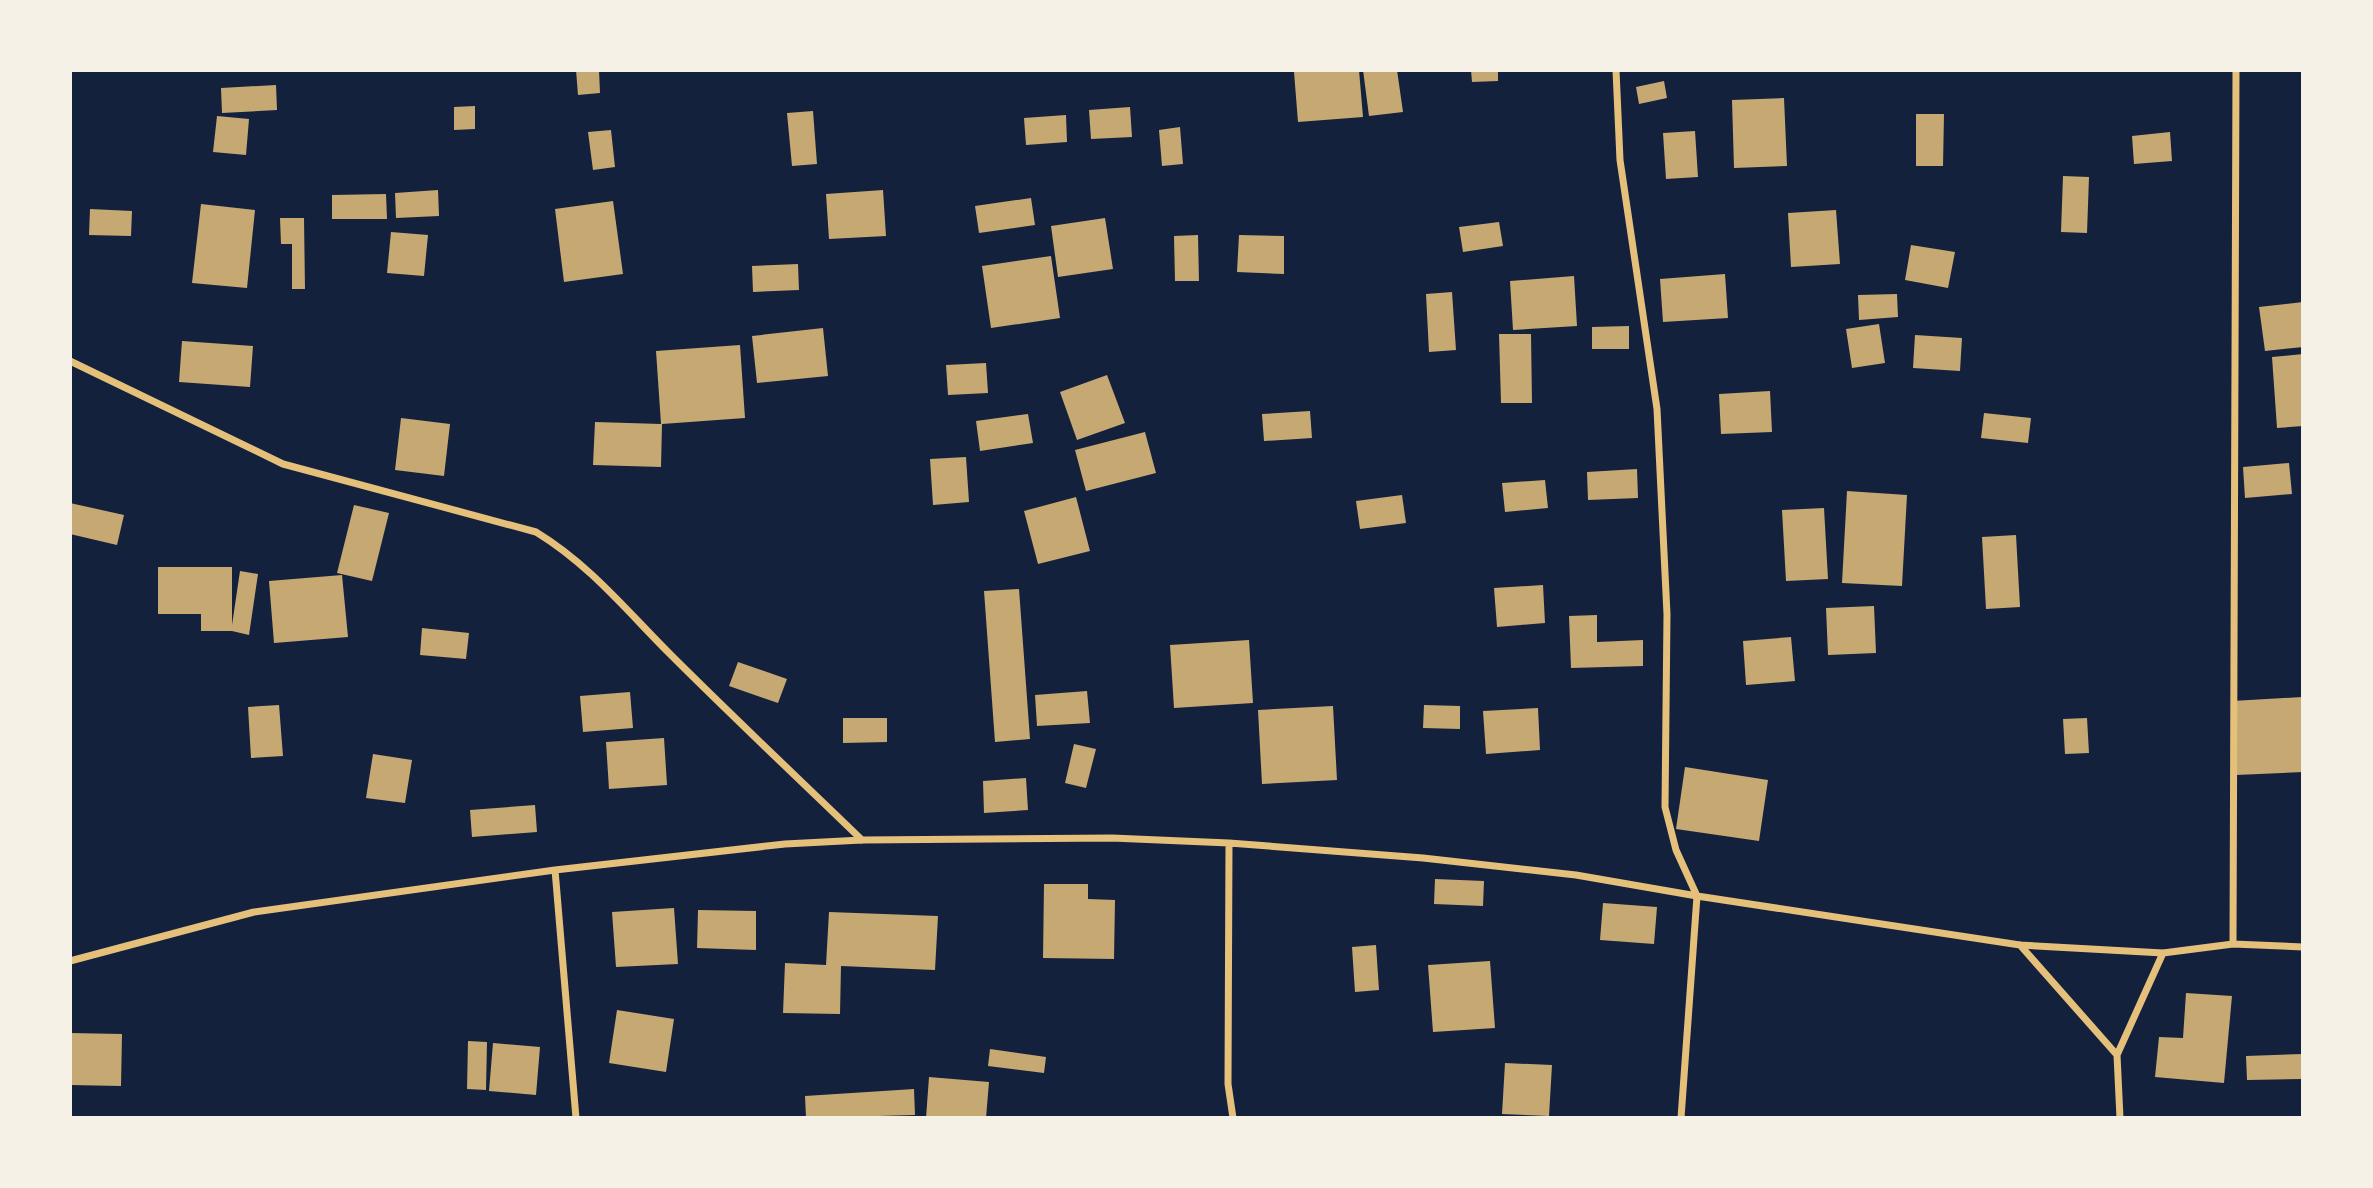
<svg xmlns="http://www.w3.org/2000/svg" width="2373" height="1188" font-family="Poppins,sans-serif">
	<rect width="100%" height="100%" fill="#14213d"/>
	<path fill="#c6a872" d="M576,70H599L600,93L578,95Z
		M1322,70H1359L1363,117L1298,122L1294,72Z
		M1363,70H1397L1403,112L1369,116Z
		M1471,70H1498V81L1472,82Z
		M1664,81L1667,98L1639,104L1636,87Z
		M276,85L277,110L222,113L221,88Z
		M1784,98L1787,166L1734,168L1732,100Z
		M475,106V129L454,130V107Z
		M1130,107L1132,137L1091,139L1089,110Z
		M813,111L817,164L792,166L787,113Z
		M1916,114H1944L1943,166H1916Z
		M1066,115L1067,142L1026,145L1024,118Z
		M217,116L249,119L246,155L213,152Z
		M1180,127L1183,164L1162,166L1159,130Z
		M611,130L615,167L593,170L588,132Z
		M1695,131L1698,177L1666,179L1663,133Z
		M2170,132L2172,161L2134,164L2132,136Z
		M2063,176L2089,177L2087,233L2061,232Z
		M438,190L439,216L396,218L395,193Z
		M883,190L886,236L829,239L826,194Z
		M386,194L387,219H332V195Z
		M1031,198L1035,225L979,233L975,206Z
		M613,201L623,274L564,282L555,209Z
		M201,204L255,210L247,288L192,283Z
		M90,209L132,211L131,236L89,235Z
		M1836,210L1840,264L1791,267L1788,213Z
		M280,218H304L305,289H292V244H281Z
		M1105,218L1113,269L1058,277L1051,226Z
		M1499,222L1503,246L1463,252L1459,227Z
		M391,232L428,235L424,276L387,273Z
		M1198,235L1199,281H1175L1174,236Z
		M1239,235L1284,236V274L1237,272Z
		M1911,245L1955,252L1948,288L1905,280Z
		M1051,256L1060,318L991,328L982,266Z
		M798,264L799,290L753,292L752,266Z
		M1725,274L1728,318L1663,322L1660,279Z
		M1574,276L1577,326L1513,330L1510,281Z
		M1452,292L1456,350L1429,352L1426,294Z
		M1897,294L1898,317L1859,320L1858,295Z
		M2303,302V347L2265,351L2259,307Z
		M1879,324L1885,363L1852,368L1846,329Z
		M1629,326V349H1592V327Z
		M823,328L828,376L757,383L752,336Z
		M1499,334H1531L1532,403H1501Z
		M1915,335L1962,338L1960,371L1913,368Z
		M182,341L253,346L250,387L179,382Z
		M740,345L745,418L662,424L661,467L593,465L595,422L661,424L656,351Z
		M2303,354V426L2277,428L2272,357Z
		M986,363L988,393L948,395L946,365Z
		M1107,375L1125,423L1077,440L1060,392Z
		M1770,391L1772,432L1721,434L1719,394Z
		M1310,411L1312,438L1264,441L1262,414Z
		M1984,413L2031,418L2028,443L1981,438Z
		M1028,414L1033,443L980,451L976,421Z
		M401,418L450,424L444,476L395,470Z
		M1145,432L1156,473L1086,491L1075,450Z
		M966,457L969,502L933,505L930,459Z
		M2289,463L2292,494L2245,498L2243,467Z
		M1637,469L1638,498L1588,500L1587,472Z
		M1545,480L1548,508L1505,512L1502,483Z
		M1847,491L1907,495L1902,586L1842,583Z
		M1402,495L1406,523L1360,529L1356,501Z
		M1076,497L1090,551L1038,564L1024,511Z
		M70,503L124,515L117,545L70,534Z
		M354,505L389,513L372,581L337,573Z
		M1824,508L1828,579L1786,581L1782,510Z
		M2016,535L2020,607L1986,609L1982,537Z
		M158,567H232V625L240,571L258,574L249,635L232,631H201V614H158Z
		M342,575L348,637L274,643L269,581Z
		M1543,585L1545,623L1497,627L1494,588Z
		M1019,589L1030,739L995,742L984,591Z
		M1874,606L1876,653L1828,655L1826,608Z
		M1597,615V642L1643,640V666L1571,668L1569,616Z
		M422,628L469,633L466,659L420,655Z
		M1791,637L1795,681L1746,685L1743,641Z
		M1249,640L1253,703L1174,708L1170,645Z
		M738,662L787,679L778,703L729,686Z
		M1087,691L1090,723L1037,726L1035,695Z
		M630,692L633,728L583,732L580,696Z
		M2302,697L2303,772L2236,775L2232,701Z
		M279,705L283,756L251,758L248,707Z
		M1424,705L1460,706V729L1423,728Z
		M1333,706L1337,780L1262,784L1258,710Z
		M1538,708L1540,750L1486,754L1483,711Z
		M843,718H887V742L843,743Z
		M2087,718L2089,753L2065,754L2063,719Z
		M664,738L667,785L609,789L606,742Z
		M1074,744L1096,749L1086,788L1065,783Z
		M373,754L412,760L405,803L366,798Z
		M1685,767L1768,780L1759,841L1676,829Z
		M1026,778L1028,810L984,813L983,781Z
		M535,805L537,832L472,837L470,810Z
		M1435,879L1484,881L1483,906L1434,904Z
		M1044,884H1088V899L1115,900L1114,959L1043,958Z
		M1603,903L1657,907L1654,944L1600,940Z
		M674,908L678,964L616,967L612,912Z
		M698,910L756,911V950L697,948Z
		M829,912L938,916L935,970L841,966L840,1014L783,1013L785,963L826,965Z
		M1376,945L1379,990L1355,992L1352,947Z
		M1490,961L1495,1028L1433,1032L1428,965Z
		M2186,993L2232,996L2224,1083L2155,1077L2159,1037L2183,1038Z
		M617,1010L674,1019L666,1072L609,1063Z
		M70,1033L122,1034L121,1086L70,1085Z
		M468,1041L487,1042L486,1090L467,1089Z
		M493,1043L540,1047L536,1095L489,1091Z
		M990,1049L1046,1057L1044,1073L988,1066Z
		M2303,1054V1079L2247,1080L2246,1056Z
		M1505,1063L1552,1065L1549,1116L1502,1114Z
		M929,1077L989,1082L986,1118H926Z
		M914,1089L915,1115L806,1118L805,1096Z"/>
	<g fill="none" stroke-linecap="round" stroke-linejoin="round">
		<path stroke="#e5c07b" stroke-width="7" d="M1616,70L1620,160L1657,409L1667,614L1665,807L1676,850L1697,896L1681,1118
			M70,361L283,464L536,532C590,565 626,610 670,654C733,717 798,778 862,840
			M1229,843L1228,1084L1233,1118
			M555,870L576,1118
			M2233,944L2236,70
			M2020,945L2117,1055
			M70,961L254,912L555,870L785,844L862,840L1112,838L1229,843L1423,858L1576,875L1697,896L2020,945L2163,953L2233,944L2303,947
			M2120,1118L2117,1055L2163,953"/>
	</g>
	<rect width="2373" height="1188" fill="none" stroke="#f6f1e7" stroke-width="144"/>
</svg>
